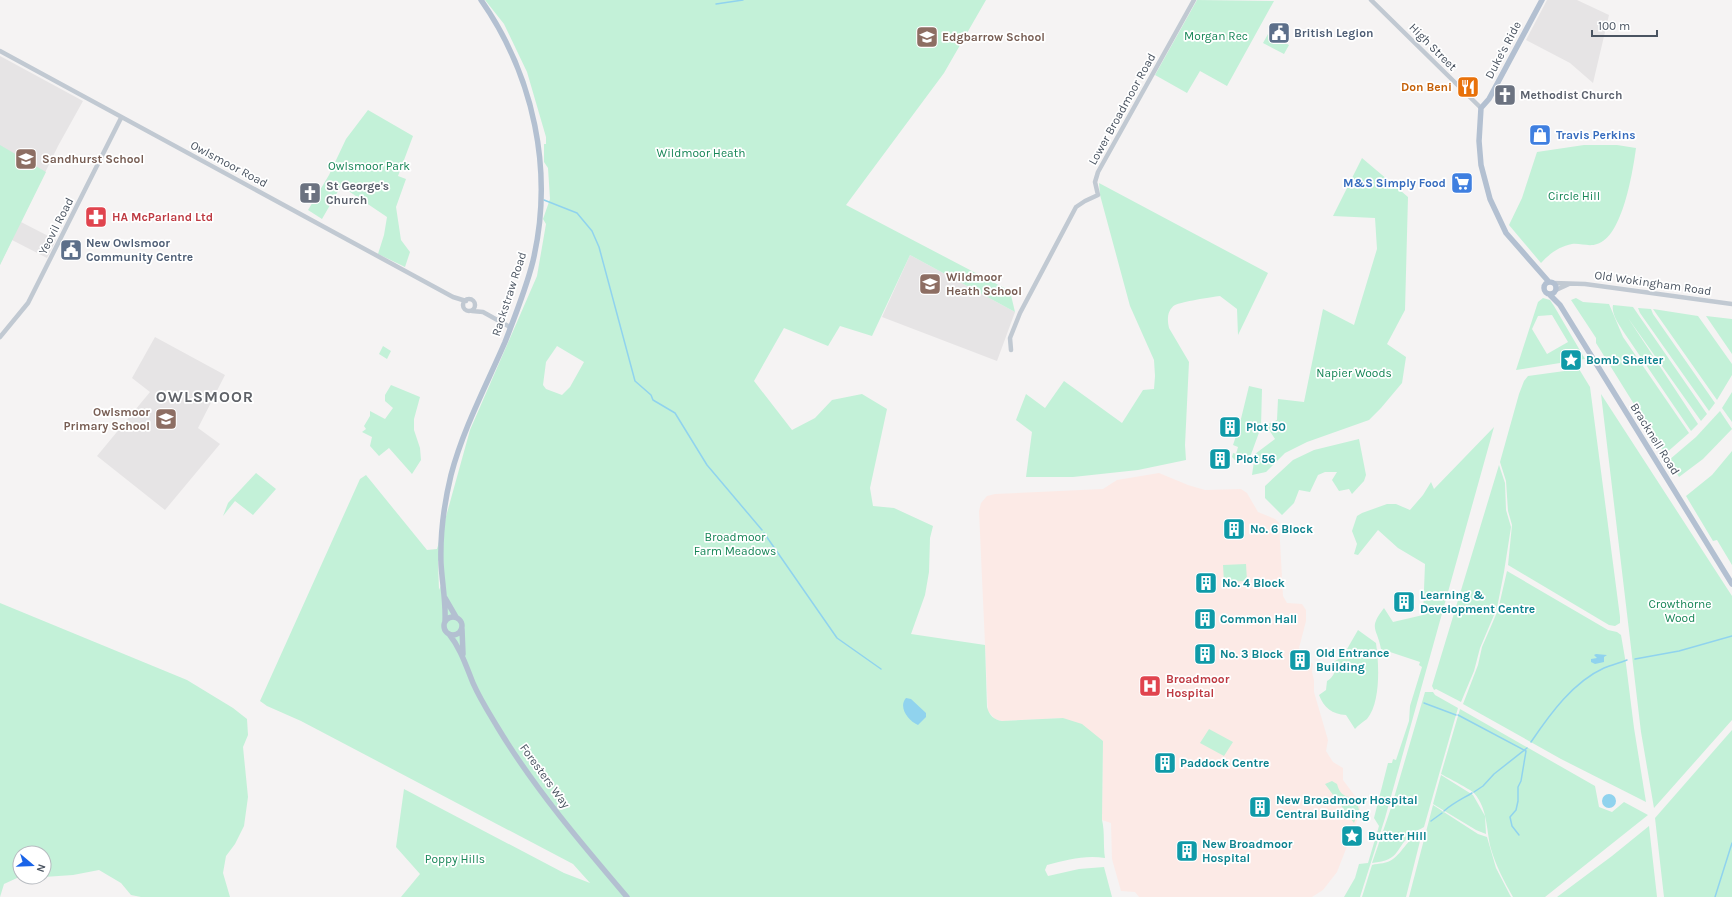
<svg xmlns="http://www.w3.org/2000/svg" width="1732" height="897" font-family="Karla,sans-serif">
	<rect width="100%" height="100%" fill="#f5f3f3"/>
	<path fill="#e6e4e5" d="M1547,0H1577L1609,15L1593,83L1570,63L1526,40Z
		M0,56L83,101L58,146L21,222L56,240L47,258L12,240L0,265Z
		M910,255L1015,312L997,361L882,317Z
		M155,337L225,375L198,428L220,444L165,510L97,456L150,392L132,378Z"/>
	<path fill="#fceae6" d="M1159,473L1188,485L1205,490L1241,489L1247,493L1258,512L1275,519L1279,523L1283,596L1287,603L1302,604L1306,610V621L1299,648L1302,654L1313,664L1312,672L1314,680V692L1328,740L1326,751L1333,762L1343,768V780L1358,800L1360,806V813L1337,872L1323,890L1312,897H1139L1135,892L1121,891L1112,859L1111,823L1102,820L1103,741L1063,718L1002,721L995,719L988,711L979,511L981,503L987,496L995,494L1103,489L1117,480Z"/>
	<path fill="#c3f1d8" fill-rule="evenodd" d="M485,0H986L944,73L846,205L1010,291L1015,312L910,255L872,336L840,326L828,346L784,328L754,381L792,430L815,418L832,400L862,394L887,409L870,488L873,506L894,508L933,526L930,538L929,572L925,595L911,634L985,645L987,707C989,715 994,720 1002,721L1063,718L1082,724L1103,741L1102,820C1105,832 1103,845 1105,858C1084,855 1067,860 1047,865L1045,870L1048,876L1079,869L1104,867L1112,897H401L420,874L396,847L404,789L564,873L590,883L573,864L301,721L267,706L260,701L360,479L366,475L427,550L437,549L470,430L537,276L546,224L543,219L550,199L548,168L544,162V144H546V137L527,72L504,24ZM557,346L584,362L570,387L562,395L546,389L543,385L546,362ZM443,558L444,578L439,590L438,561Z
		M1197,0L1274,1L1227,86L1200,71L1187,93L1155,75Z
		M1268,34L1289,45L1284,54L1263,43Z
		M368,110L413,136L398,176L406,179L396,207L401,240L410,252L405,267L378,254L384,235L387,217L341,186L322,219L308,210L329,175L346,139Z
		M0,145L46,172L0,265Z
		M1584,145H1617L1636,148C1633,170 1623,237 1597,244C1589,247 1580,243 1572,244C1560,246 1549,254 1541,263L1509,225L1522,198L1537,152Z
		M1362,158L1408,197L1405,310L1387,344L1406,357L1402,383L1381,408L1369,420L1307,442L1285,453L1266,472L1252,475L1255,454L1275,439L1266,425L1277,420L1278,399L1304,402L1323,309L1354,325L1377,249L1375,218L1333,216Z
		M1099,183L1268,273L1238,335L1237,309L1220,296C1211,297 1181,302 1175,305C1167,310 1167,320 1169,328L1189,362L1185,445L1186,460L1138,470L1073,477H1026L1032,432L1016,420L1026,394L1045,408L1064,381L1122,423L1143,390L1154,389L1155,376L1154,360L1130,306L1100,195Z
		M1543,298L1550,300L1554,306L1585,359L1516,370L1538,302ZM1552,315L1568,342L1547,354L1532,329L1538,316Z
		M1576,298L1583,302L1609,304L1623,337L1689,433L1665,454L1596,343V338L1571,300Z
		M1613,305L1633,307L1707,414L1701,421L1628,318L1698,424L1691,431L1625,334C1620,326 1611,314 1613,305Z
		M1638,308L1651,309L1653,314L1715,403L1709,411L1640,313Z
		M1653,309L1698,316L1732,364V375L1717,400Z
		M1706,316L1732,319V354Z
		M383,346L391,351L387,359L379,354Z
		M1579,369L1590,387L1620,617V623L1615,626L1609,625L1508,565L1512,525L1508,511L1506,481L1500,462L1519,394L1524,381L1528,376Z
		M391,385L420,397L414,419V430L420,448L421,460L412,474L389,448L379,456L370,446L372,437L362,432L366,429L364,426L370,416V411L385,419L393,408L385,401V395Z
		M1249,386L1262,389L1261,427L1249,460H1235L1232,457L1233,453L1236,454L1238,447L1233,445L1236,436L1240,437L1241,433L1238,431Z
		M1732,392V422L1722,408Z
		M1601,394L1732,596V720L1654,808L1641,732Z
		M1720,411L1732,429L1703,459L1679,477L1669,460L1696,437Z
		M1494,427L1385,818L1360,897H1344L1355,878L1359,864L1368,863L1379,826L1374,818L1388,763H1392L1393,759L1396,760L1409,721L1410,706L1422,667L1419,665L1420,662L1381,649C1377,627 1368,629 1384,608L1393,622L1423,615L1425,564L1398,548L1378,530L1358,555L1354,554L1357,544L1352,531L1357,516L1362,513L1387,504H1396L1410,510L1423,495L1431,482L1434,489Z
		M1359,439L1366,475L1364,481L1352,494L1349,489L1339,491L1332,480L1337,472H1325L1318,475L1310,492L1299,490L1294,503L1282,515L1265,498V486L1293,460L1314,450Z
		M1732,451V565L1717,540L1713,541L1686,496L1712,475Z
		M1499,465L1505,483L1506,510L1511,527L1504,572L1497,608L1480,648L1474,671L1461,702L1436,689L1434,690L1432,686Z
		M256,473L276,489L253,515L235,501L223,516L228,503Z
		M1246,564L1247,581L1224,582L1223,565Z
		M1507,571L1608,630L1617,632L1621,635L1626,664L1634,728L1646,802L1561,759L1463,704L1478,665L1482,647L1498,610Z
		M0,603L187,680L233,708L247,719L248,735L243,747L248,797L244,826L235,844L226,856L223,873L230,897H141L131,895L121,883L99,870L73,875L44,877V853H20V877H37L17,878L4,884L0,897Z
		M1358,630L1376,643C1379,664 1381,702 1367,719C1363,722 1358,725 1355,729L1346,715C1332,714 1324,708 1319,695L1326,690L1327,681C1334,677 1337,670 1332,663L1343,656Z
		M1425,692H1433L1435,695L1458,708L1424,827C1420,830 1416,830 1413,833C1394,848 1402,860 1372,863L1391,808Z
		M1460,709L1595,786L1599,807L1612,812L1624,802L1648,815L1545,897H1513C1504,881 1496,866 1491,849C1486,829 1488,809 1474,793C1470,789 1448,778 1441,774Z
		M1209,729L1233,742L1224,756L1200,743Z
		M1732,730V897H1664L1655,818Z
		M1441,775L1473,795L1485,816L1486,834L1476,830L1433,804Z
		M1332,781L1337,784C1341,799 1348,794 1357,802L1359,810L1354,823L1325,784Z
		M1433,805L1478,834L1487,837L1496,868L1511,897H1409Z
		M1649,826L1657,897H1557L1612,856Z
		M1422,833L1406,897H1362L1372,865C1379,863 1387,864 1393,859C1404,851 1408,837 1422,833Z"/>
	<path fill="#90d3ee" d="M1596,654L1607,655L1604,657V662L1595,664L1591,662V659L1597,658L1594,655Z
		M906,698L911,699L926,713V717L918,725C908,721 898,707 906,698Z
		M1602 801a7 7 0 1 1 14 0a7 7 0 1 1-14 0Z"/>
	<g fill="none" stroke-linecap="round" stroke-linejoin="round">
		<path stroke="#90d3ee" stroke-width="1.5" d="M716,4L743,0
			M544,200L577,213L592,231L599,247L635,381L651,395L653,400L675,413L707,465L762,530
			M764,533L837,638L881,669
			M1635,659L1679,651L1732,636
			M1424,703L1456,715
			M1458,715L1526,751L1521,781L1518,787V801L1516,810L1510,817L1512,826L1519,835
			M1531,742C1550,714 1573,682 1604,668C1611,665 1620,663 1627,660
			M1474,792L1483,786L1494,774L1527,748
			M1444,811C1453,803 1462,799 1472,793
			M1431,821L1442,813
			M1715,897L1732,843"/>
		<path stroke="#c1c9d2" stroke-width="4.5" d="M1371,0L1481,108
			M0,51L453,297L466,301
			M1553,283L1585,284L1732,304
			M1556,290L1569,284
			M463 305a6 6 0 1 1 12 0a6 6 0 1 1-12 0Z
			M472,311L483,312L510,327
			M0,337L28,303L121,118
			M1011,350L1010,338L1020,313L1076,207L1085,201L1098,195L1095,182L1098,172L1194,0"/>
		<path stroke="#b3c0d1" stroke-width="5.5" d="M1542,0L1489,99L1481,108L1479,141L1481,165L1490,199L1506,233L1549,282
			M1544 288a6 6 0 1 1 12 0a6 6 0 1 1-12 0Z
			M1550,295L1560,305L1732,584
			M445,598L456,617
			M444 626a9 9 0 1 1 18 0a9 9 0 1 1-18 0Z
			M445,621C446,602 442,582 441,563C440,533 444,504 451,475C463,429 486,386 505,342C515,316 526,289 533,261C554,171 534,76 481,0
			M462,629L463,654
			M449,634C461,649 466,666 473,683C480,699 489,713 498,728C535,789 581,843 627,897"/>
	</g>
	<defs>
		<g id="civic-square" transform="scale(1.15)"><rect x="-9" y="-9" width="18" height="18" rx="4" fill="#5c6f8a" stroke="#fff"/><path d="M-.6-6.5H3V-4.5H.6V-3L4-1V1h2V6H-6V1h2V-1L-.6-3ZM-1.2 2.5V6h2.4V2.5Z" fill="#fff"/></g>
		<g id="school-square" transform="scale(1.15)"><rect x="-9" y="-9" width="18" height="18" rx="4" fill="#8d6e63" stroke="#fff"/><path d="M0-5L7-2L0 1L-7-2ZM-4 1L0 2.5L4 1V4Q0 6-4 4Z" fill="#fff"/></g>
		<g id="restaurant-square" transform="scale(1.15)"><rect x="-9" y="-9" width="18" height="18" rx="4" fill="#e8710a" stroke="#fff"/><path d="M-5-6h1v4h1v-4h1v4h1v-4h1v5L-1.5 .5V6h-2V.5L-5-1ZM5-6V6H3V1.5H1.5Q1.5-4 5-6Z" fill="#fff"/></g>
		<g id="church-square" transform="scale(1.15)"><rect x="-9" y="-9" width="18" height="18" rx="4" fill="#6b7280" stroke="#fff"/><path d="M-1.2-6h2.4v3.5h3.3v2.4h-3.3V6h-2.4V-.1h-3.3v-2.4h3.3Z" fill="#fff"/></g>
		<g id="shop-square" transform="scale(1.15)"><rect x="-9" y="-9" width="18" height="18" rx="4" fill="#3f7fe0" stroke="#fff"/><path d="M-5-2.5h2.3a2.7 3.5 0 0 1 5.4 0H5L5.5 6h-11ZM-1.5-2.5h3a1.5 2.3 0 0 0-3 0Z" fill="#fff"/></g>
		<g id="supermarket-square" transform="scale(1.15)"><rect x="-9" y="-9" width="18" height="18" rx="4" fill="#3f7fe0" stroke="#fff"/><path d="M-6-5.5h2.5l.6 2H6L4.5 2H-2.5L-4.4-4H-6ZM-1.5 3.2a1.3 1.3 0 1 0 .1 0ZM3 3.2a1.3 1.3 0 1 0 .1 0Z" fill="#fff"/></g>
		<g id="pharmacy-square" transform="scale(1.15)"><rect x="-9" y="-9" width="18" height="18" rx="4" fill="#e0444e" stroke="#fff"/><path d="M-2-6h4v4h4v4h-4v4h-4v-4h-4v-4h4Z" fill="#fff"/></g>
		<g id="sight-square" transform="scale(1.15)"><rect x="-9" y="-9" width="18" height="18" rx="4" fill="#0f9aa8" stroke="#fff"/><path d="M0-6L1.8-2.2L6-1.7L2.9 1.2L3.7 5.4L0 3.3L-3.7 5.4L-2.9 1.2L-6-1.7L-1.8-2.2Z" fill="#fff"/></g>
		<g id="building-square" transform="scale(1.15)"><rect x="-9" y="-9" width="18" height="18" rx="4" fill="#0f9aa8" stroke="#fff"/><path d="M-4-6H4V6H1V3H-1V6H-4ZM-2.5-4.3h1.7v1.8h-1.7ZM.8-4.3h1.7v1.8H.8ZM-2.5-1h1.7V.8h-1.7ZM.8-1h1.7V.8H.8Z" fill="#fff"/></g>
		<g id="hospital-square" transform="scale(1.15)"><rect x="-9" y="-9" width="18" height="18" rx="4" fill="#e0444e" stroke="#fff"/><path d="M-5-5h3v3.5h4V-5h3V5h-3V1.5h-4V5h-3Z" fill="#fff"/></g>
	</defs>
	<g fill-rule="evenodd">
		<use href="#civic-square" x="1279" y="33"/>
		<use href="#school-square" x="927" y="37"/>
		<use href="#restaurant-square" x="1468" y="87"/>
		<use href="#church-square" x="1505" y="95"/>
		<use href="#shop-square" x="1540" y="135"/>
		<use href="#school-square" x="26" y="159"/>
		<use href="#supermarket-square" x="1462" y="183"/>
		<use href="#church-square" x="310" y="193"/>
		<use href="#pharmacy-square" x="96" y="217"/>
		<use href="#civic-square" x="71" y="250"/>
		<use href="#school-square" x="930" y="284"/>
		<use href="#sight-square" x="1571" y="360"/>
		<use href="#school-square" x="166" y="419"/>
		<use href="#building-square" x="1230" y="427"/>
		<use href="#building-square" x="1220" y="459"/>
		<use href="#building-square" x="1234" y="529"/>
		<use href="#building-square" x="1206" y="583"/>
		<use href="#building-square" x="1404" y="602"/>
		<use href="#building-square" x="1205" y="619"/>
		<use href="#building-square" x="1205" y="654"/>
		<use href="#building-square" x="1300" y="660"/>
		<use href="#hospital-square" x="1150" y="686"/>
		<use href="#building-square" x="1165" y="763"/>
		<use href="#building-square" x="1260" y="807"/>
		<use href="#sight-square" x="1352" y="836"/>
		<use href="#building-square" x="1187" y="851"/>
	</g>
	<g text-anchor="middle" stroke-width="3.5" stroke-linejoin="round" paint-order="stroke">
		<g font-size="12" font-weight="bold" fill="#4e5e75" stroke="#fff" text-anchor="start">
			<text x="1294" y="37">British Legion</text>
			<text x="86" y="247">New Owlsmoor<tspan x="86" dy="14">Community Centre</tspan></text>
		</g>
		<g font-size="12" fill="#178657" stroke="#fff">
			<text x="1216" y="40">Morgan Rec</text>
			<text x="701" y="157">Wildmoor Heath</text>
			<text x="369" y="170">Owlsmoor Park</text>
			<text x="1574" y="200">Circle Hill</text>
			<text x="1354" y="377">Napier Woods</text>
			<text x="735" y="541">Broadmoor<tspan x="735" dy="14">Farm Meadows</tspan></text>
			<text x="1680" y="608">Crowthorne<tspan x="1680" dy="14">Wood</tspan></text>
			<text x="455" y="863">Poppy Hills</text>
		</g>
		<g font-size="12" font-weight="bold" fill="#785e54" stroke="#fff" text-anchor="start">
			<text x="942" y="41">Edgbarrow School</text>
			<text x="42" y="163">Sandhurst School</text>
			<text x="946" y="281">Wildmoor<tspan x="946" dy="14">Heath School</tspan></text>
			<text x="150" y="416" text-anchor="end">Owlsmoor<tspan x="150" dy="14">Primary School</tspan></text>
		</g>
		<g font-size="12" fill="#4a5461" stroke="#fff">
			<text transform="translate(1433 47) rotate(45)" y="4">High Street</text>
			<text transform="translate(1503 50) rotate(-62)" y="4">Duke's Ride</text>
			<text transform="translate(1122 109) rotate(-61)" y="4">Lower Broadmoor Road</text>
			<text transform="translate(229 164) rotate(28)" y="4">Owlsmoor Road</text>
			<text transform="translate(56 226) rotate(-63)" y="4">Yeovil Road</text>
			<text transform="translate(1653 283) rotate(8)" y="4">Old Wokingham Road</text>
			<text transform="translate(509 294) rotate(-72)" y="4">Rackstraw Road</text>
			<text transform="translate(1655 439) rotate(58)" y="4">Bracknell Road</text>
			<text transform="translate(545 776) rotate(54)" y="4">Foresters Way</text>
		</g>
		<g font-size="12" font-weight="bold" fill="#c56008" stroke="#fff" text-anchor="end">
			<text x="1452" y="91">Don Beni</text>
		</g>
		<g font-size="12" font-weight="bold" fill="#5b616d" stroke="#fff" text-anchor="start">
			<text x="1520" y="99">Methodist Church</text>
			<text x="326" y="190">St George's<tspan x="326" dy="14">Church</tspan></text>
		</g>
		<g font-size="12" font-weight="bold" fill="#366cbe" stroke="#fff" text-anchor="start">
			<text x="1556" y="139">Travis Perkins</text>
			<text x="1446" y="187" text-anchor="end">M&amp;S Simply Food</text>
		</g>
		<g font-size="12" font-weight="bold" fill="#be3a42" stroke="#fff" text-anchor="start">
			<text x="112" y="221">HA McParland Ltd</text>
			<text x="1166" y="683">Broadmoor<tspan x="1166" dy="14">Hospital</tspan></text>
		</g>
		<g font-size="12" font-weight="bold" fill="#0d838f" stroke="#fff" text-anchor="start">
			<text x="1586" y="364">Bomb Shelter</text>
			<text x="1246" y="431">Plot 50</text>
			<text x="1236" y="463">Plot 56</text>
			<text x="1250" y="533">No. 6 Block</text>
			<text x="1222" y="587">No. 4 Block</text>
			<text x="1420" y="599">Learning &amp;<tspan x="1420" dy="14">Development Centre</tspan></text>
			<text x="1220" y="623">Common Hall</text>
			<text x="1316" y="657">Old Entrance<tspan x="1316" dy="14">Building</tspan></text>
			<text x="1220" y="658">No. 3 Block</text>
			<text x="1180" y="767">Paddock Centre</text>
			<text x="1276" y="804">New Broadmoor Hospital<tspan x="1276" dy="14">Central Building</tspan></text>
			<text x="1368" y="840">Butter Hill</text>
			<text x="1202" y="848">New Broadmoor<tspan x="1202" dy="14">Hospital</tspan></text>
		</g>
		<g font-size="16" font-weight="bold" letter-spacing="1" fill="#5f6268" stroke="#fff">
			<text x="205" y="402">OWLSMOOR</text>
		</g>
	</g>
	<g transform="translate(32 865) rotate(109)"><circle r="19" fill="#ffffff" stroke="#b7bbc0"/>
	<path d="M0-3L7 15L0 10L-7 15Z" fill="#1a64e8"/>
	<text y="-6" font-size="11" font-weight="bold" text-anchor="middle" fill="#4a5461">N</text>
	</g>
	<path d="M1592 30v6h65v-6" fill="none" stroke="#4a5461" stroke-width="2"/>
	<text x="1598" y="30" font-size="12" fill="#4a5461" stroke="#ffffff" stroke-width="3" paint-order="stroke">100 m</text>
</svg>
